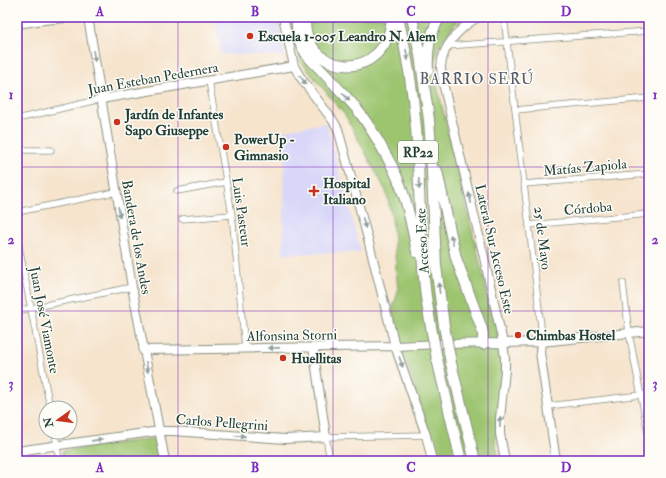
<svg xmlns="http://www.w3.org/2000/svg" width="666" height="478" font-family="'IM FELL Double Pica',serif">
	<rect width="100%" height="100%" fill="#fdfcf7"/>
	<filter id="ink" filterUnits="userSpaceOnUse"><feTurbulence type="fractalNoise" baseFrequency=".025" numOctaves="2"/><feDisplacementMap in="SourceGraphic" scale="8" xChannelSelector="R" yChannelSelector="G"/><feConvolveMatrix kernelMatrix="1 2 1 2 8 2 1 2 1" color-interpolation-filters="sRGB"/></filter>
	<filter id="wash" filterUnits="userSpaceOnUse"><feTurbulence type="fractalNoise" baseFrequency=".012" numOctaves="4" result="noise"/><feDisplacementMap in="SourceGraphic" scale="16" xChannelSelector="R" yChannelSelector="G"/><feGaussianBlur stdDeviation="0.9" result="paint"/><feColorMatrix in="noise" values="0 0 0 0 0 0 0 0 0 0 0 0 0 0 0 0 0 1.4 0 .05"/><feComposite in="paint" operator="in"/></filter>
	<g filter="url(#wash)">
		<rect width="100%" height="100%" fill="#f6e4cd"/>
		<path fill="#d9d7f8" d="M215,17H277L285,56L221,54Z
			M326,123L361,252L283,254L285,130Z"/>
		<path fill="#9dc570" stroke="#5e8152" d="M290,17H463L453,26L438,47L434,73L499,341L503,371L495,442L500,461H435L430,435L400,343L392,310L398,292L392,218L386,191L345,115L301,62Z
			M155,438L160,461H63L62,451Z"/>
	</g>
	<g filter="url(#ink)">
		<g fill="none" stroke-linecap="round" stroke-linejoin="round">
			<g stroke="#8a9080" stroke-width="7">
				<path id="street" d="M504,17L524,184L541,326V342
					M447,46L649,31
					M209,81L232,215L245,348
					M515,110L649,98
					M17,119L101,99
					M17,150H51
					M524,184L649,174
					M177,191L226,182
					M17,212L116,192
					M182,219L232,215
					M529,225L649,214
					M17,236L50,408
					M623,283L629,333L649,438
					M17,311L132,287
					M548,406L649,394
					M55,432L59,461
					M330,461L326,437L426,435"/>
			</g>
			<g stroke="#8a9080" stroke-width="10">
				<path id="secondary" d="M88,17L132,287L165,461
					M283,17L294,66L301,78L334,122L338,129L368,239L395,346L426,435L432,461
					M478,17C461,27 442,45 441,67C441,72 443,77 443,83L483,253L503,343L505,358V370L500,419V434L505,461
					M17,24L44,20L76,17
					M101,99L294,66
					M541,342L540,352L556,461
					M143,350L395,346L441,344L503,343L541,342L649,331
					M17,451L159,431H173L285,439L326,437L313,347"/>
			</g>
			<g stroke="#8a9080" stroke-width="12">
				<path id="highway" d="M297,17C296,29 298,42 305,52C309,59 315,64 321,70C333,83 345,95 356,108C368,123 378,140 387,157C405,188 410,217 417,252
					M305,17C302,77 387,86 392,17
					M398,17C407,54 413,90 416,128C420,181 419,235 425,288C426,301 429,314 431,327
					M412,17L420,55L429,120L431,148L436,266L444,326
					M428,70C427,50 429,35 440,17
					M437,171L456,258L482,329L483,334V344
					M437,359L461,461
					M451,363L475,461"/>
			</g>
			<use href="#street" stroke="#fff" stroke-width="5.5"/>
			<use href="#secondary" stroke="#fff" stroke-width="8"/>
			<use href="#highway" stroke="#fff" stroke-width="10"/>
			<g stroke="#8a9080" stroke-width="12" stroke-linecap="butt">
				<path id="highway-bridge" d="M444,326L451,363
					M431,327L437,359"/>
			</g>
			<use href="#highway-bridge" stroke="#fff" stroke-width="10"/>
		</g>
		<defs><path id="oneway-solid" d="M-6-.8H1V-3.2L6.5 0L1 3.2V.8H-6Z"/></defs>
		<g fill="#8f9e9a">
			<use href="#oneway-solid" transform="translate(407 55) rotate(79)"/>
			<use href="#oneway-solid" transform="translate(94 56) rotate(81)"/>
			<use href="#oneway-solid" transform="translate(303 80) rotate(55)"/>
			<use href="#oneway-solid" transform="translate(346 97) rotate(48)"/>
			<use href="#oneway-solid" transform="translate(419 184) rotate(88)"/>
			<use href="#oneway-solid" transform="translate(470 198) rotate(-103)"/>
			<use href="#oneway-solid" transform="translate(119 212) rotate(81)"/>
			<use href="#oneway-solid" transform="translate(364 223) rotate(75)"/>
			<use href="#oneway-solid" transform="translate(452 240) rotate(-103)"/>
			<use href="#oneway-solid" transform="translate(439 288) rotate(-97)"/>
			<use href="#oneway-solid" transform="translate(274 348) rotate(179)"/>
			<use href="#oneway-solid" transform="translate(401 362) rotate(71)"/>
			<use href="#oneway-solid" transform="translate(147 367) rotate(79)"/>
			<use href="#oneway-solid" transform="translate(500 422) rotate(-89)"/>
			<use href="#oneway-solid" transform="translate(240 436) rotate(4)"/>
			<use href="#oneway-solid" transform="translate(97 440) rotate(-8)"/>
		</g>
	</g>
	<path fill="none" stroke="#7b2cbf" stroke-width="1" stroke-opacity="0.55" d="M178,17V461M333,17V461M488,17V461M17,167H649M17,311H649"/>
	<g fill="#c8321e" stroke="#fdfcf7" stroke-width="1.5">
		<circle cx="250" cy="36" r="4"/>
		<circle cx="117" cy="122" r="4"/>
		<circle cx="226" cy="147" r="4"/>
		<path d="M312 185h4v4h4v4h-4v4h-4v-4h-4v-4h4z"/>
		<circle cx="518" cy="335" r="4"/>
		<circle cx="283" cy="358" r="4"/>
	</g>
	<g text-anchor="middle" stroke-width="3" stroke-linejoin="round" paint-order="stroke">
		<rect fill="#fdfcf7" stroke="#62766e" stroke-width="1" x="398" y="141" width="40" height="22" rx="3"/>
		<g font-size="13" font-weight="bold" fill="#1f3d34">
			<text x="418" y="157">RP22</text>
		</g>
		<g font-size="14" font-weight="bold" fill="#1f3d34" stroke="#fdfcf7" text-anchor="start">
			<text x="258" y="41">Escuela 1-005 Leandro N. Alem</text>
			<text x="125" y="119">Jardín de Infantes<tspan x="125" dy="16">Sapo Giuseppe</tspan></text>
			<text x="234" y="144">PowerUp -<tspan x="234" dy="16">Gimnasio</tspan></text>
			<text x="323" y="188">Hospital<tspan x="323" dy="16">Italiano</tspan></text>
			<text x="526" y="340">Chimbas Hostel</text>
			<text x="291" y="363">Huellitas</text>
		</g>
		<g font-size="14" fill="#1f3d34" stroke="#fdfcf7">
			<text transform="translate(153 78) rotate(-10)" y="5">Juan Esteban Pedernera</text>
			<text transform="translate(585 167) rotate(-5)" y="5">Matías Zapiola</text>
			<text transform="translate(588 208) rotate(-5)" y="5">Córdoba</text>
			<text transform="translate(242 212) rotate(82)" y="5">Luis Pasteur</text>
			<text transform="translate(137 237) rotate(80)" y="5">Bandera de los Andes</text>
			<text transform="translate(543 238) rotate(83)" y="5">25 de Mayo</text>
			<text transform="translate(422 241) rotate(-93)" y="5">Acceso Este</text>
			<text transform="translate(495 249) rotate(77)" y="5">Lateral Sur Acceso Este</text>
			<text transform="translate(45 320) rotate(79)" y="5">Juan José Viamonte</text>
			<text transform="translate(292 335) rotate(-1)" y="5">Alfonsina Storni</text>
			<text transform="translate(222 422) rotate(4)" y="5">Carlos Pellegrini</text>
		</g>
		<g font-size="15" letter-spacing="1" fill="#545c6a" stroke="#fdfcf7">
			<text x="477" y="84">BARRIO SERÚ</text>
		</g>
	</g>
	<rect width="666" height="478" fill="none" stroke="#fdfcf7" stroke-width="44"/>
	<g transform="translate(58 420) rotate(256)"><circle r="19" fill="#fdfcf7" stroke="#a4b0a9"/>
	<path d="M0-3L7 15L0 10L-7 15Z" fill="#c8321e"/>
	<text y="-6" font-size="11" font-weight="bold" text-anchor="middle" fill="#1f3d34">N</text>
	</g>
	<rect x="22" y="22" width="622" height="434" fill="none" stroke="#7b2cbf" stroke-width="1.5"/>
	<g font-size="13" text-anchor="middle" font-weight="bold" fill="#7b2cbf">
		<text x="100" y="16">A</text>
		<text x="255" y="16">B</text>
		<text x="411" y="16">C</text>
		<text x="566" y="16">D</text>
		<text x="11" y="99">1</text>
		<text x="655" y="99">1</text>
		<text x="11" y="244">2</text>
		<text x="655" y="244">2</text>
		<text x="11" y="388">3</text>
		<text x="655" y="388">3</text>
		<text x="100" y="472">A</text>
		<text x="255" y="472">B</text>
		<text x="411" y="472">C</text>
		<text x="566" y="472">D</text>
	</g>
</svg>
